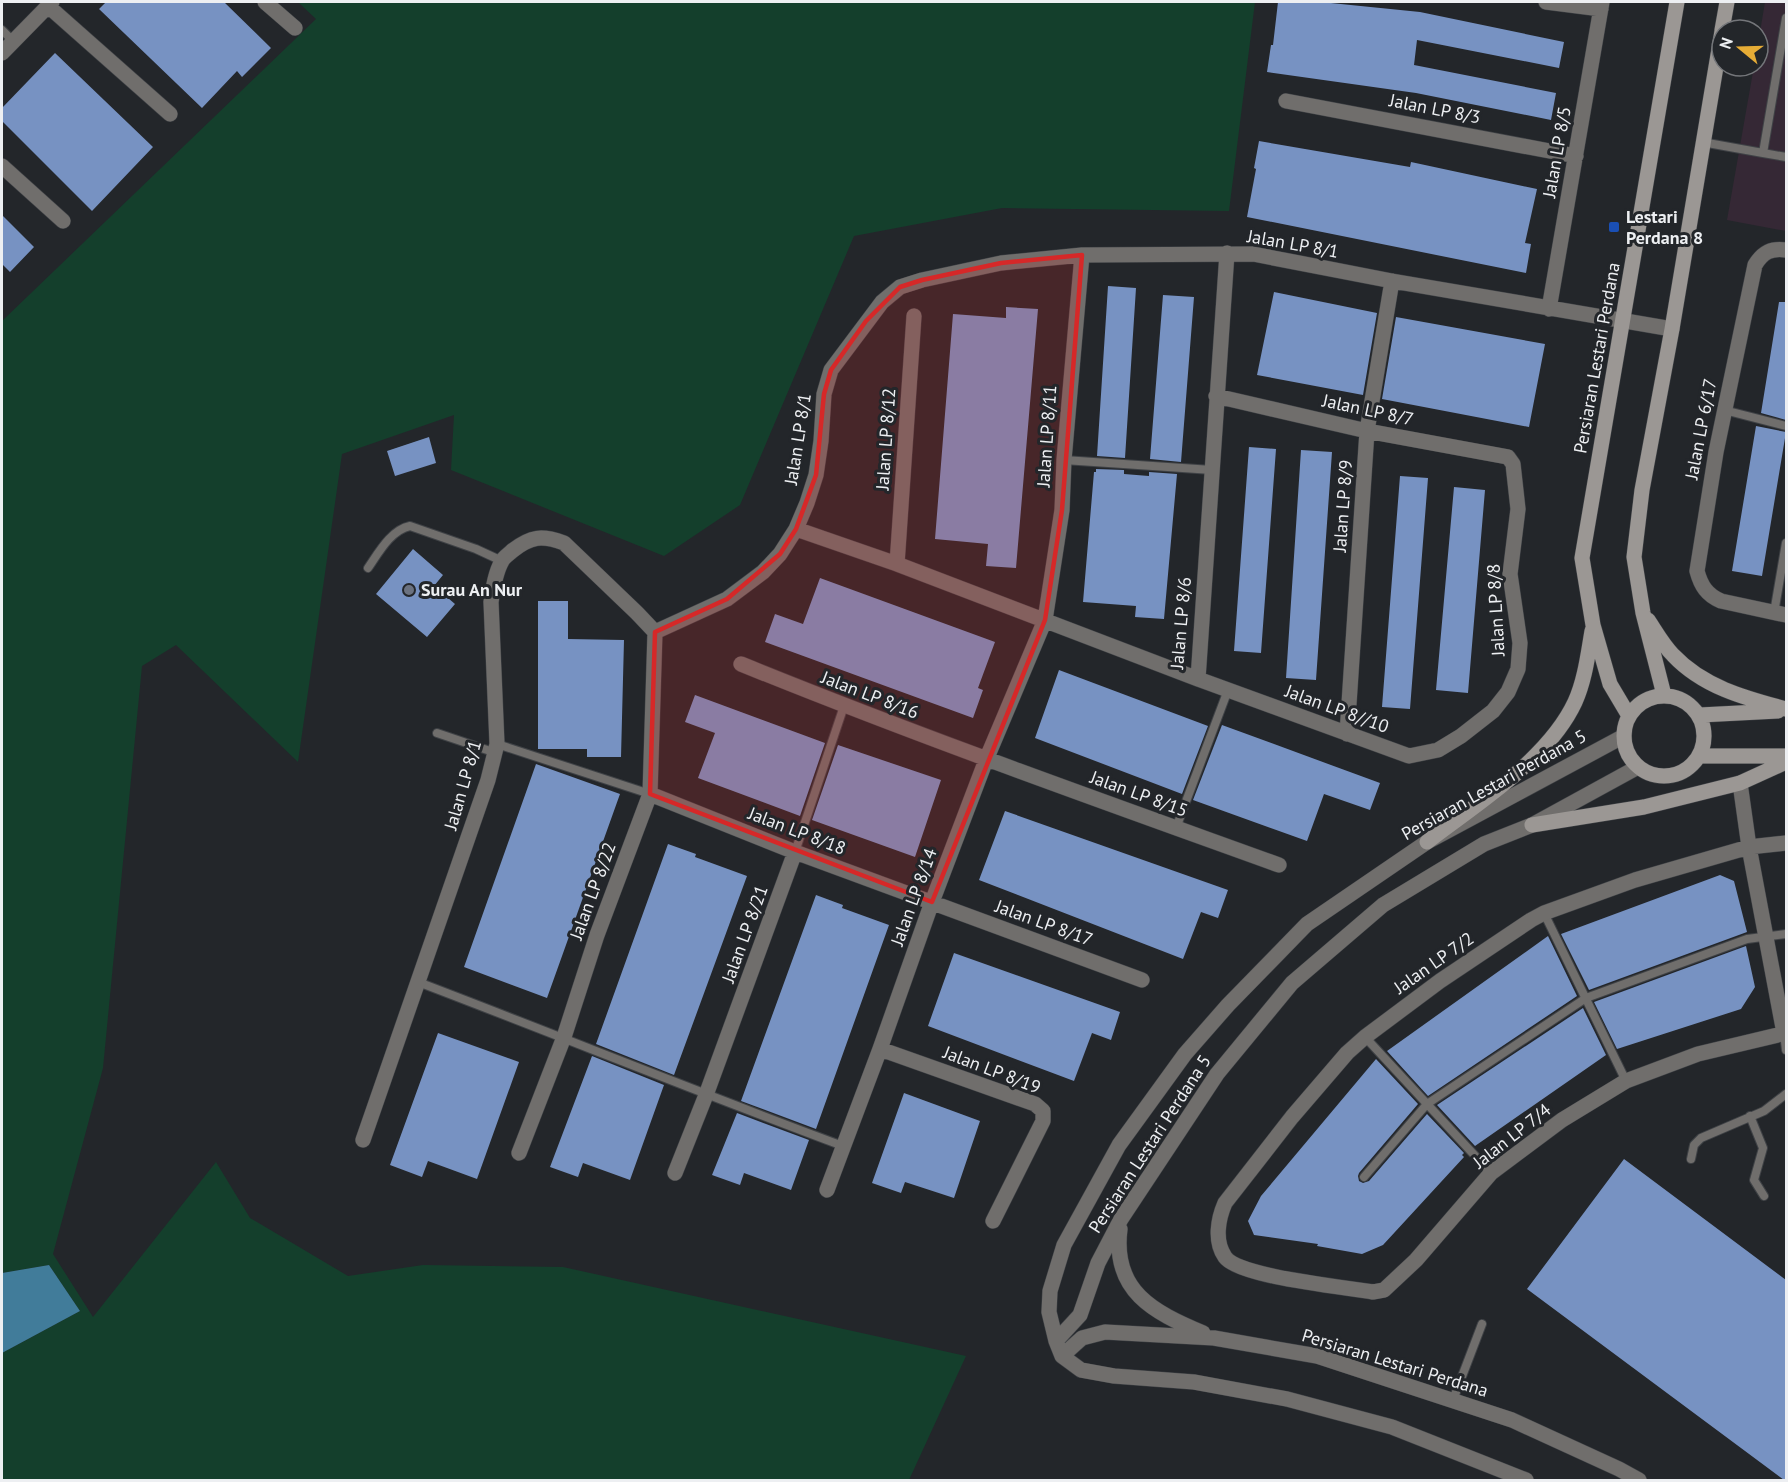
<svg xmlns="http://www.w3.org/2000/svg" width="1788" height="1482" font-family="'PT Sans',sans-serif">
	<rect width="100%" height="100%" fill="#23262a"/>
	<path fill="#352835" d="M1765,2H1786V231L1727,220L1754,66H1758V44Z"/>
	<path fill="#143f2c" d="M298,2H1255L1229,211L1002,208L854,236L740,505L664,556L451,470L454,415L342,454L298,762L176,645L142,666L103,1068L53,1254L93,1317L216,1162L250,1218L348,1276L423,1265L563,1267L966,1356L909,1480H2V1353L80,1311L49,1265L2,1273V321L316,19Z"/>
	<path fill="#417c9a" d="M49,1265L80,1311L2,1353V1273Z"/>
	<path fill="#7792c2" d="M106,2H224L271,48L242,77L237,71L202,108L99,9Z
		M1278,2H1321L1420,12L1564,42L1559,68L1417,40L1414,65L1556,93L1551,120L1416,93L1267,72L1271,45H1273Z
		M55,53L153,147L92,211L2,121V108Z
		M1259,141L1410,167L1411,162L1537,189L1525,243L1531,244L1526,273L1247,217L1256,169L1254,168Z
		M2,215L34,247L10,272L2,264Z
		M1108,286L1136,288L1125,458L1097,456Z
		M1274,292L1377,313L1363,395L1257,375Z
		M1163,295L1194,297L1181,462L1150,459Z
		M1779,302H1786V420L1761,413Z
		M1006,307L1038,309L1016,568L986,566L988,544L935,539L953,314L1006,318Z
		M1396,317L1545,344L1529,427L1382,399Z
		M1756,426L1786,432L1762,576L1732,571Z
		M429,437L436,463L395,476L387,451Z
		M1249,447L1276,449L1261,653L1234,651Z
		M1301,450L1332,452L1316,680L1286,678Z
		M1096,469L1124,470V474L1149,476V472L1177,474L1164,619L1135,617L1136,606L1083,602L1094,472H1096Z
		M1400,476L1428,478L1410,709L1382,707Z
		M1454,487L1485,490L1468,693L1436,690Z
		M413,549L443,575L434,586L455,604L427,637L376,594Z
		M820,578L995,642L978,688L983,690L973,718L765,642L775,614L803,624Z
		M538,601H568V639L624,640L621,757H587V749H538Z
		M1059,670L1208,726L1182,794L1035,738Z
		M695,695L825,743L800,816L698,778L715,733L685,722Z
		M1222,725L1380,783L1370,810L1324,794L1307,841L1193,800Z
		M838,745L941,780L915,857L812,820Z
		M536,764L620,794L547,998L464,967Z
		M1005,811L1228,890L1218,918L1201,912L1183,959L979,880Z
		M668,844L696,854L695,857L747,876L674,1075L596,1044Z
		M1720,875L1734,881L1747,932L1589,990L1561,934Z
		M816,895L843,905L842,908L889,925L816,1129L741,1101Z
		M1548,936L1577,996L1428,1096L1387,1051Z
		M1746,946L1755,987L1741,1009L1617,1049L1594,1002Z
		M954,953L1120,1012L1111,1040L1092,1033L1074,1081L928,1026Z
		M1583,1008L1606,1055L1475,1146L1437,1105Z
		M438,1033L519,1062L477,1179L428,1161L422,1177L390,1165Z
		M592,1056L664,1085L630,1180L583,1163L578,1177L550,1167Z
		M1376,1059L1418,1104L1359,1173L1358,1176L1359,1181L1363,1183L1369,1181L1427,1114L1464,1153L1462,1155L1464,1157L1383,1245L1362,1254L1317,1246L1318,1244L1254,1235L1248,1221L1261,1196Z
		M904,1093L980,1121L954,1198L905,1182L901,1193L872,1183Z
		M737,1113L809,1140L791,1190L744,1173L740,1185L712,1175Z
		M1624,1159L1786,1280V1480H1784L1527,1289Z"/>
	<g fill="none" stroke-linecap="round" stroke-linejoin="round">
		<g stroke="#3f4246" stroke-width="10">
			<path id="service" d="M1786,18L1763,153L1786,157
				M2,30L13,41
				M1702,142L1763,153
				M1724,410L1786,426
				M1064,460L1212,470
				M368,568C379,552 391,530 410,526L476,549L502,561
				M1774,613L1786,543
				M437,733L496,753
				M497,744L650,794
				M1176,828L1228,690
				M795,852L844,706
				M1544,913L1626,1081
				M418,982C560,1036 700,1093 843,1146
				M1784,1033L1786,1050
				M1365,1037L1491,1173
				M1750,1116L1763,1148L1754,1180L1764,1196
				M1691,1159L1694,1145L1701,1138L1764,1111L1786,1094
				M1364,1177L1427,1104L1586,998L1747,939L1786,934
				M1453,1400L1482,1324"/>
		</g>
		<g stroke="#3f4246" stroke-width="16">
			<path id="minor" d="M265,2L295,28
				M1546,2L1601,9
				M48,6L170,114
				M2,53L52,2
				M1286,101L1576,156
				M2,166L63,221
				M1786,250C1771,248 1763,252 1755,265L1716,452L1697,571C1701,586 1707,595 1721,601L1786,615
				M1549,309L1602,2
				M796,529L897,564L1198,679L1227,253
				M897,564L914,316
				M741,664C918,736 1099,800 1279,865
				M1198,679L1409,756L1438,750L1461,736L1493,711L1508,692L1518,669L1520,643L1510,574L1518,509L1513,464L1508,457L1367,431L1216,396
				M1347,734L1367,431L1392,281
				M1740,783L1749,847L1784,1033
				M650,794L795,852L1142,980
				M1786,843L1749,847L1635,880L1544,913L1531,920L1440,981L1365,1037L1347,1053L1292,1117L1225,1203C1218,1219 1214,1241 1225,1257C1239,1277 1345,1287 1373,1292L1384,1290L1416,1260L1491,1173L1562,1120L1626,1081L1698,1054L1786,1033
				M880,1049L1035,1104L1043,1111V1121L993,1221
				M363,1140L488,780L497,744L491,602C493,589 495,573 502,561C504,557 509,554 512,551C531,536 542,535 564,543L637,613L655,632L727,599L763,572L780,554L796,529L807,503L816,475L821,441L824,394L831,370L882,302L900,287L922,280L1001,263L1082,255L1253,254L1392,281L1672,329
				M519,1153L564,1037L597,935L650,794L655,632
				M675,1173L706,1095L795,852
				M827,1190L880,1049L932,902L986,760L1045,620L1062,510L1064,460L1082,255"/>
		</g>
		<g stroke="#3f4246" stroke-width="16">
			<path id="tertiary" d="M1120,1229C1112,1291 1153,1312 1203,1333
				M1056,1341L1080,1315L1098,1263L1121,1219L1217,1074L1292,983L1383,905L1484,844L1532,825L1638,767
				M1062,1356L1082,1338L1105,1332L1214,1338L1317,1356L1512,1420L1619,1469L1639,1480
				M1526,1480L1392,1427L1287,1399L1194,1382L1114,1376L1081,1370L1062,1356L1056,1341L1049,1312L1050,1291L1064,1245L1119,1145L1185,1054L1228,1005L1307,924L1427,842L1624,736"/>
		</g>
		<g stroke="#3f4246" stroke-width="16">
			<path id="secondary" d="M1722,30L1727,2
				M1648,620C1656,632 1663,645 1673,655C1703,687 1745,698 1786,709
				M1664,695L1643,613L1634,557L1642,490L1672,329L1722,31
				M1624 736a40 40 0 1 1 80 0a40 40 0 1 1-80 0Z
				M1700,715L1778,711
				M1629,716L1610,684L1593,625L1582,558L1677,2
				M1700,756H1786
				M1532,825L1644,807L1740,783L1786,762
				M1427,842C1476,804 1548,760 1575,702C1585,680 1588,654 1592,631"/>
		</g>
		<use href="#service" stroke="#706e6c" stroke-width="8"/>
		<use href="#minor" stroke="#706e6c" stroke-width="15"/>
		<use href="#tertiary" stroke="#706e6c" stroke-width="15"/>
		<use href="#secondary" stroke="#9b9794" stroke-width="15"/>
	</g>
	<path fill="#d62828" fill-opacity="0.2" stroke="#d62828" stroke-width="4.5" stroke-linejoin="round" d="M1082,255L1062,510L1045,620L932,902L650,794L655,632L727,599L780,554L796,529L816,475L824,394L831,370L866,321L900,287L922,280L1001,263Z"/>
	<rect fill="#1a4fb4" stroke="#23262a" stroke-width="2" x="1608" y="221" width="12" height="12" rx="3"/>
	<circle fill="#6b7280" stroke="#23262a" stroke-width="2" cx="409" cy="590" r="6"/>
	<g text-anchor="middle" stroke-width="6" stroke-linejoin="round" paint-order="stroke">
		<g font-size="18" fill="#edeff2" stroke="#23262a">
			<text transform="translate(1435 109) rotate(11)" y="6">Jalan LP 8/3</text>
			<text transform="translate(1557 152) rotate(-80)" y="6">Jalan LP 8/5</text>
			<text transform="translate(1293 244) rotate(10)" y="6">Jalan LP 8/1</text>
			<text transform="translate(1597 358) rotate(-80)" y="6">Persiaran Lestari Perdana</text>
			<text transform="translate(1368 410) rotate(12)" y="6">Jalan LP 8/7</text>
			<text transform="translate(1701 429) rotate(-79)" y="6">Jalan LP 6/17</text>
			<text transform="translate(1047 436) rotate(-86)" y="6">Jalan LP 8/11</text>
			<text transform="translate(798 439) rotate(-81)" y="6">Jalan LP 8/1</text>
			<text transform="translate(886 439) rotate(-86)" y="6">Jalan LP 8/12</text>
			<text transform="translate(1343 506) rotate(-86)" y="6">Jalan LP 8/9</text>
			<text transform="translate(1496 610) rotate(-93)" y="6">Jalan LP 8/8</text>
			<text transform="translate(1181 623) rotate(-85)" y="6">Jalan LP 8/6</text>
			<text transform="translate(870 695) rotate(21)" y="6">Jalan LP 8/16</text>
			<text transform="translate(1337 709) rotate(20)" y="6">Jalan LP 8//10</text>
			<text transform="translate(463 785) rotate(-74)" y="6">Jalan LP 8/1</text>
			<text transform="translate(1494 785) rotate(-29)" y="6">Persiaran Lestari Perdana 5</text>
			<text transform="translate(1139 794) rotate(20)" y="6">Jalan LP 8/15</text>
			<text transform="translate(797 831) rotate(21)" y="6">Jalan LP 8/18</text>
			<text transform="translate(593 891) rotate(-70)" y="6">Jalan LP 8/22</text>
			<text transform="translate(914 897) rotate(-70)" y="6">Jalan LP 8/14</text>
			<text transform="translate(1044 923) rotate(20)" y="6">Jalan LP 8/17</text>
			<text transform="translate(745 934) rotate(-70)" y="6">Jalan LP 8/21</text>
			<text transform="translate(1434 963) rotate(-35)" y="6">Jalan LP 7/2</text>
			<text transform="translate(992 1070) rotate(21)" y="6">Jalan LP 8/19</text>
			<text transform="translate(1512 1136) rotate(-38)" y="6">Jalan LP 7/4</text>
			<text transform="translate(1150 1144) rotate(-57)" y="6">Persiaran Lestari Perdana 5</text>
			<text transform="translate(1395 1363) rotate(17)" y="6">Persiaran Lestari Perdana</text>
		</g>
		<g font-size="18" font-weight="bold" fill="#edeff2" stroke="#23262a" text-anchor="start">
			<text x="1626" y="223">Lestari<tspan x="1626" dy="21">Perdana 8</tspan></text>
			<text x="421" y="596">Surau An Nur</text>
		</g>
	</g>
	<rect width="1788" height="1482" fill="none" stroke="#edeff2" stroke-width="6"/>
	<g transform="translate(1740 48) rotate(289)"><circle r="28" fill="#23262a" stroke="#74767a" stroke-width="1.5"/>
	<path d="M0-4.5L10 22L0 15L-10 22Z" fill="#e6ac36"/>
	<text y="-9" font-size="16" font-weight="bold" text-anchor="middle" fill="#edeff2">N</text>
	</g>
</svg>
